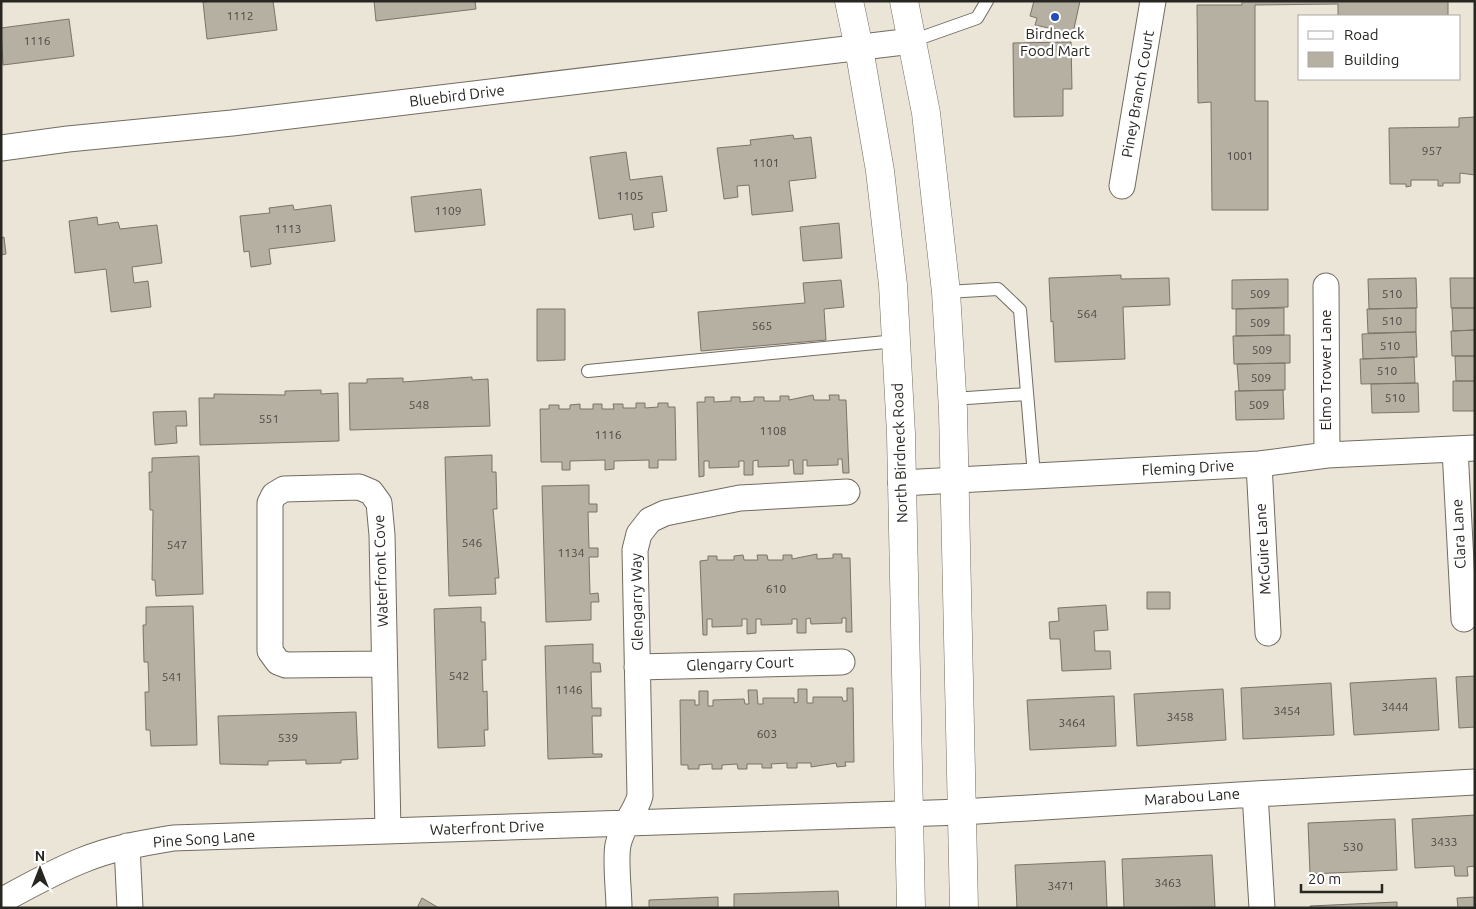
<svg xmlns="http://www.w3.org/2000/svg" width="1476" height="909" font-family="Ubuntu,sans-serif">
	<rect width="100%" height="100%" fill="#ebe5d7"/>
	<path fill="#b6b0a3" stroke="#7a7469" d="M211,1H273L277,30L207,39L203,2Z
		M374,1H475L476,9L376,21Z
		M1034,1H1080L1073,33L1035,25L1037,18L1030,16Z
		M1242,1H1448V16H1338V4L1255,5V101H1268V210H1212L1211,102L1198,103L1197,5H1242Z
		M69,19L74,56L3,65L1,28Z
		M1071,42L1072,89H1063V116L1014,117L1013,43Z
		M1475,117V175L1460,173V183H1443V186H1438V180H1411V186L1406,187V184H1390L1389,128L1459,127V118Z
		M793,135L794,139L811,137L816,178L789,181L793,211L752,215L749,185L737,186L738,197L724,199L717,148L751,145L750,140Z
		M626,152L630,180L662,176L667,211L652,213L654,227L634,230L632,214L599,219L590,157Z
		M481,189L485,225L415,232L411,197Z
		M293,205L294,210L331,205L335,241L269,249L271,264L251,267L249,251L244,252L240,216L270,213L269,208Z
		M97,217L98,225L118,222L120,229L157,225L162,263L132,267L134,283L148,281L151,307L111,312L106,269L75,273L69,221Z
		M839,223L842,258L803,261L800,227Z
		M4,237L6,254L1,255V238Z
		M1121,275V279L1169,278L1170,305L1123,307L1125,359L1055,362L1053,321L1051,322L1049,278Z
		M1416,278L1417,308L1369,309L1368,279Z
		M1450,278H1475V308H1451Z
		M1288,279V307L1232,309V280Z
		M841,280L844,307L824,309L826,340L701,351L698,312L805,303L803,283Z
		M1284,308V335L1236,336V309Z
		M1416,308V332L1368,333L1367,309Z
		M1452,308H1475V330L1453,331Z
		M537,309H565V360L537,361Z
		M1475,330V356H1452L1451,331Z
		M1416,332L1417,357L1363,359L1362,334Z
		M1290,335V363L1234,364L1233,336Z
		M1455,356H1475V381H1456Z
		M1414,357L1415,383L1361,384L1360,359Z
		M1285,363V390L1239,391L1237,364Z
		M472,377V380L488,379L490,426L350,430L349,383H367V379L403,378V382Z
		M1453,381H1475V411H1453Z
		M1418,383L1419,412L1372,413L1371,384Z
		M321,390V394L338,393L339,441L200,445L199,398H214V394L285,395V391Z
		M1283,390L1284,419L1236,420L1235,391Z
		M813,395L814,400H830L829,395H839V400H846L849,473H843L842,459H838V465L807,466V460H803V474H794L793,460H789V466L758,467V460L753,461V475H744V461H739V467L709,468V461H704V476L699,477L697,402H705V397H714V402L731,401V397H740V402L754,401V397H764V401H780V396H789V400Z
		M636,403H645V408L658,407V403H668V407H675L676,460H658V468H649V460L614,461V469L605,470V460L570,461V470H562V462H541L540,409H549V405H559V409H570V405L580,404V409H593V404H602V409H614L613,404H623V408H636Z
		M186,411L187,426H176L177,443L155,445L153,412Z
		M492,455V472H496L497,509H493L499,578H495L496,594L449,596L445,457Z
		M199,456L203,594L156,596L155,580H152L153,510H150L149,472H152V458Z
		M589,485V504H597V512H588L589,548H598V557H589L590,594L598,593L599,602H591V620L546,622L542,486Z
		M817,554V559L833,558V554H842V558H850L852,632H846V618H842V623L811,624L810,618L806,619V633H797V619H792V624L761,625V619H756V633L747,634V619H742V626L712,627V619H707V635H703L700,561L708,560V556H717V560H734V556L743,555L744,560H758L757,555H767L768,560H783V555H792V559Z
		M1147,592H1170V609H1147Z
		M1106,605L1108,630L1094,631L1095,651H1110L1111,669L1062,671L1060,639H1050L1049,622L1059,621L1058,608Z
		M193,606L197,745L151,746L150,730H146L145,692H149L148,662H144L143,625H146V607Z
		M481,607V622H485L486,660H482L483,692L487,691L488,730H484L485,746L438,748L434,609Z
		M593,644V663H600L601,672H591L592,708H601V716H592L593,754H602V757L548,759L545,646Z
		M1475,676V727L1459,728L1456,677Z
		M1436,678L1439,730L1354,735L1350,683Z
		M1331,683L1334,735L1243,739L1241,688Z
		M847,688H853L854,762H845L846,766L837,767L836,763L811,767V763H797V768H787V763L771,764L772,768H762V764H747V769H738L737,764L722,765V769H712V764L699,765V769H688V765H681L680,700H695V705H699V691H708V706H713V700L744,699L745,704H749L748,690H757L758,704H763V698H794V703L798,702V689H807V703H813V697H842L843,701H847Z
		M1223,689L1226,740L1137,746L1134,694Z
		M1114,696L1116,746L1030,750L1027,700Z
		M356,712L358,759L341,760V763L306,764V760L268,761V765L220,764L218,716Z
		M1475,815V866L1467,867L1468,876H1455L1454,866L1415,868L1412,819Z
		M1395,819L1397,870L1310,874L1308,823Z
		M1212,855L1215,907L1124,908L1122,859Z
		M1105,861L1107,908H1017L1015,865Z
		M838,891L839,908H734V894Z
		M718,897V908H649V900Z
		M1475,897V908H1458L1457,898Z
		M422,898L439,908H417Z
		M1397,902V908H1310V906Z"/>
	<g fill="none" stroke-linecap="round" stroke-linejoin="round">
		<g stroke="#716c60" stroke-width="14">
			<path id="lane" d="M912,41L977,18L987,1
				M946,292L998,289L1020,310L1034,475
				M588,371L896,341
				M953,399L1027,394"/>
		</g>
		<g stroke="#716c60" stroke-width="27">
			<path id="street" d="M1,148L68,139L232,123L912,41
				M1122,186L1153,1
				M1326,286L1327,455
				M1455,449L1464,619
				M1259,464L1268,633
				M901,483L1259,464L1327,455L1475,448
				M384,664L286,665L278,662L270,651V503L274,495L284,489L359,487L371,492L379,503L382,535L388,831
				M637,667L842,662
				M1255,794L1262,908
				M127,846L130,908
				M1,901C28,886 55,871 83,860C112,848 143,843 173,838L962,812L1255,794L1475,782
				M619,908C619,892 615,860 618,845C622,825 635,814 640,796L635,550L639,534L650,520L665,513L740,498L847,492"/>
		</g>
		<g stroke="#716c60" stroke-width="29">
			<path id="secondary" d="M849,1L859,48L880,171L893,285L901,434L911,908
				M904,1L926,113L946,292L953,410L964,908"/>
		</g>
		<use href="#lane" stroke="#fff" stroke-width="12"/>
		<use href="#street" stroke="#fff" stroke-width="25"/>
		<use href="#secondary" stroke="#fff" stroke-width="28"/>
	</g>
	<circle fill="#244dbb" stroke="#fff" stroke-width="2" cx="1055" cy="17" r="5"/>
	<g text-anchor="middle" stroke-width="4.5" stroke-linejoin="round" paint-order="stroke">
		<g font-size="12" fill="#4c4842">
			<text x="240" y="20">1112</text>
			<text x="37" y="45">1116</text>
			<text x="1432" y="155">957</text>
			<text x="1240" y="160">1001</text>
			<text x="766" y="167">1101</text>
			<text x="630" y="200">1105</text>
			<text x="448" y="215">1109</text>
			<text x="288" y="233">1113</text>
			<text x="1260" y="298">509</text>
			<text x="1392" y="298">510</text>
			<text x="1087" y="318">564</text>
			<text x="1392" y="325">510</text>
			<text x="1260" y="327">509</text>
			<text x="762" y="330">565</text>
			<text x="1390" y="350">510</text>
			<text x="1262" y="354">509</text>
			<text x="1387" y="375">510</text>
			<text x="1261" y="382">509</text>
			<text x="1395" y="402">510</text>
			<text x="419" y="409">548</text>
			<text x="1259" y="409">509</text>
			<text x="269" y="423">551</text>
			<text x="773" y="435">1108</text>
			<text x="608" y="439">1116</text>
			<text x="472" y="547">546</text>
			<text x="177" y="549">547</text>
			<text x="571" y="557">1134</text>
			<text x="776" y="593">610</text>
			<text x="459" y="680">542</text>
			<text x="172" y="681">541</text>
			<text x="569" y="694">1146</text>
			<text x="1395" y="711">3444</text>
			<text x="1287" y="715">3454</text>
			<text x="1180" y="721">3458</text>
			<text x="1072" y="727">3464</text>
			<text x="767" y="738">603</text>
			<text x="288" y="742">539</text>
			<text x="1444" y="846">3433</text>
			<text x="1353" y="851">530</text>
			<text x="1168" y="887">3463</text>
			<text x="1061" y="890">3471</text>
		</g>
		<g font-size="15" fill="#282621" stroke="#fff">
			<text x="1055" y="39">Birdneck<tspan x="1055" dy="17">Food Mart</tspan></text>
		</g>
		<g font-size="15" fill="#282621" stroke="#fff">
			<text transform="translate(1138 94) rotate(-80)" y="5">Piney Branch Court</text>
			<text transform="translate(457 96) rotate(-7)" y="5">Bluebird Drive</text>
			<text transform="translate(1326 370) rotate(-90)" y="5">Elmo Trower Lane</text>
			<text transform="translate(900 453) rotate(-92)" y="5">North Birdneck Road</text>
			<text transform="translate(1188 468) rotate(-3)" y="5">Fleming Drive</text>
			<text transform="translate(1459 534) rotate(-93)" y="5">Clara Lane</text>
			<text transform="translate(1263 549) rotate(-93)" y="5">McGuire Lane</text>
			<text transform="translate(381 571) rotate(-92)" y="5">Waterfront Cove</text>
			<text transform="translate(637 602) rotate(-91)" y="5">Glengarry Way</text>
			<text transform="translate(740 664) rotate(-2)" y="5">Glengarry Court</text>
			<text transform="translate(1192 797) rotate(-4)" y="5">Marabou Lane</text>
			<text transform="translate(487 828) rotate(-2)" y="5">Waterfront Drive</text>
			<text transform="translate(204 839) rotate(-4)" y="5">Pine Song Lane</text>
		</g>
	</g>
	<rect width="1476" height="909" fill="none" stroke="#282621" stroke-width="5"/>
	<rect x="1298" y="15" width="162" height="65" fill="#ffffff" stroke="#a9a8a6"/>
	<rect x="1308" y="31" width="25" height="8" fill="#ffffff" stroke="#a9a8a6"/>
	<text x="1344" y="40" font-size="15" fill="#282621">Road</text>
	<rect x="1308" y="52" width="25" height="15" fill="#b6b0a3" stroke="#a9a8a6"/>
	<text x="1344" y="65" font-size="15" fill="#282621">Building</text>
	<g transform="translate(40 869)" stroke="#ffffff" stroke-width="4" paint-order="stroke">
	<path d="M0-4L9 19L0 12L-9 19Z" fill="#282621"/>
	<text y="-8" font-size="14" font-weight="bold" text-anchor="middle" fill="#282621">N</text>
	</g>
	<path d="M1301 884v8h81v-8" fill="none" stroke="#282621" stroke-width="2.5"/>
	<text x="1308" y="884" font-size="15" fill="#282621" stroke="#ffffff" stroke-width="4" paint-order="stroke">20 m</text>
</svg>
